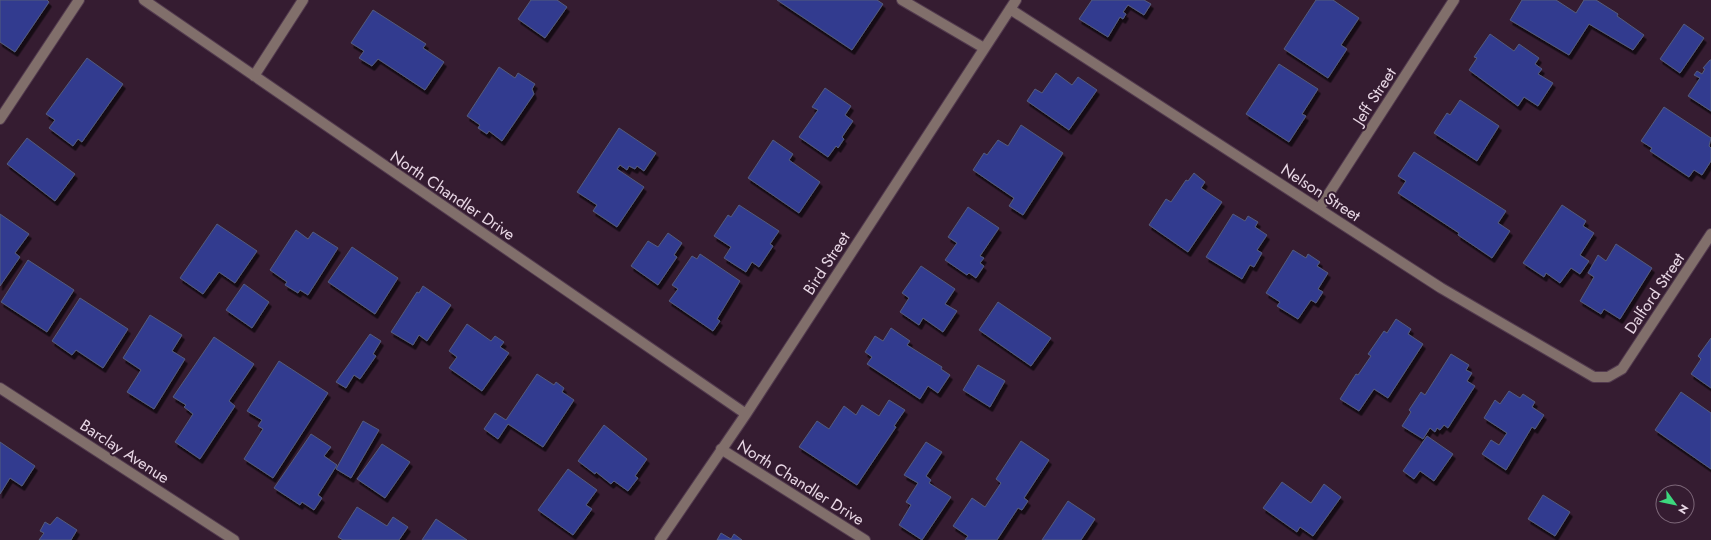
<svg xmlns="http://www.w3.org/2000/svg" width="1711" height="540" font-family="Jost,sans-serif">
	<defs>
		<filter id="shadow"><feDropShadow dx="2.5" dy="4.5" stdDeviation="0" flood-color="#0009"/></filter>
	</defs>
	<rect width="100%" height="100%" fill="#351c31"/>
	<path fill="#313b8f" stroke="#545c7c" filter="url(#shadow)" d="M0,0H47L49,2L15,52L0,42Z
		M531,0H557L567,7L545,38L518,19Z
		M777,0H877L883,4L852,50Z
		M1092,0H1144L1151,4L1144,15L1128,5L1123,12L1126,14L1123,19L1120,17L1108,37L1079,19Z
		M1316,0H1333L1359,18L1341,45L1347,49L1328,78L1284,49Z
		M1522,0H1556L1576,13L1584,0H1596L1618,14L1617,16L1644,35L1633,50L1589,24L1569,55L1510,20Z
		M373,10L426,44L423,48L444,62L425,90L378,59L372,66L359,58L364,51L351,43Z
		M1684,24L1704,38L1680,73L1660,59Z
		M1490,34L1514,51L1519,44L1539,58L1535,64L1542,69L1538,74L1553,83L1538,106L1524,97L1518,106L1469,70L1477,58L1474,57Z
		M87,58L123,84L82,142L78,139L73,146L49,128L55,120L46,114Z
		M1710,60H1711V111L1688,96L1700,78L1694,75L1697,71L1702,74L1705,69L1703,68Z
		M1279,64L1318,89L1302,114L1306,116L1289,142L1246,114Z
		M499,67L515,78L518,73L535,84L532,89L534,94L502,141L489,131L487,134L478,128L480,125L467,116Z
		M1056,73L1072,85L1078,77L1097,90L1069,130L1027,101L1035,89L1042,93Z
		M825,88L851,106L845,115L853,121L842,137L844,139L838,148L836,146L828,157L799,137L818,110L812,107Z
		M1460,100L1499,126L1477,161L1434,133L1447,113L1450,115Z
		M1664,107L1711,138L1709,146L1711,148V161L1702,175L1694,170L1689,177L1650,151L1652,148L1641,141Z
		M1021,125L1063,153L1023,215L1009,206L1014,198L973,170L984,153L987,155L998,140L1008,146Z
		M619,128L656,153L644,171L637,166L635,169L629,166L627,170L620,165L617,169L644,187L617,227L593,211L597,205L577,192Z
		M27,138L75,174L55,201L7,164Z
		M773,140L793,154L789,160L820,182L799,213L748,178Z
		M1414,152L1506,211L1498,223L1510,231L1492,258L1458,235L1459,233L1398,193L1406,181L1398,176Z
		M1194,173L1205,182L1201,188L1222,202L1188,252L1149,225L1166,199L1171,202L1186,180L1188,181Z
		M739,205L779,231L770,244L773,246L759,267L752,262L746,272L724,258L731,247L714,236L728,215L731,217Z
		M1562,205L1586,221L1583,226L1594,233L1580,255L1589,261L1580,274L1571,268L1560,283L1546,273L1544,277L1523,263Z
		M968,207L999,228L980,256L984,258L980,263L984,266L976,278L969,273L967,275L945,260L957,243L948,237Z
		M0,214L29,234L15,253L20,257L0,286Z
		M1233,214L1245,221L1248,216L1258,222L1255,227L1267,235L1257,250L1262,253L1254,267L1250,265L1242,279L1206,257Z
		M217,224L257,251L235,283L219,272L203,294L180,278Z
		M296,230L308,239L313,232L338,248L308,295L300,290L298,293L285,285L287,282L270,270Z
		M668,233L682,243L674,255L677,257L658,285L631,266L648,241L658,247Z
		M1616,244L1652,268L1620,319L1604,309L1601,314L1580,301L1594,277L1588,273L1598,255L1606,261Z
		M352,247L398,278L375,314L328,282Z
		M1293,250L1306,258L1308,254L1320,262L1317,266L1328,273L1318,289L1323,292L1316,303L1311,300L1298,319L1277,306L1280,302L1266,293Z
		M700,254L740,281L717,319L720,321L713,331L669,301L678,289L672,285L692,256L697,259Z
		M28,260L74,290L47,332L1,302Z
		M921,266L955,289L945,304L957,311L943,332L923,318L919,325L900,312L909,298L902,293Z
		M244,284L269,302L252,328L226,310Z
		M423,286L451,305L427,341L419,335L413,345L391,332L417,292L419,293Z
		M80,298L128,329L103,368L76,350L72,355L52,341Z
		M998,302L1051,338L1031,366L979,330Z
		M150,315L182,335L172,351L185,359L154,409L127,392L141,370L123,358Z
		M1396,319L1411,329L1408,334L1423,344L1388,398L1374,389L1359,411L1340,399L1356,374L1358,375L1371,356L1368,354L1384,331L1387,333Z
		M467,324L491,341L495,336L504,342L500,347L509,353L482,391L449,368L457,357L449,351Z
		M891,328L910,341L907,345L942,367L941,369L950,375L938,393L928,386L920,399L867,364L872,357L865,352L875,336L883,341Z
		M370,334L381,341L373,354L376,356L360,379L354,375L346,388L336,382Z
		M214,337L254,364L229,401L235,406L200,459L175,442L193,414L184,407L186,405L173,397Z
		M1711,338V388L1691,374L1701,359L1698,356Z
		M1451,354L1469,365L1466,370L1472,373L1467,381L1475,386L1448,428L1444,425L1440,430L1437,428L1435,432L1430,428L1423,439L1402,426L1411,412L1409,410L1421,392L1425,395Z
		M279,361L328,393L273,478L244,459L263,429L258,426L262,420L247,411Z
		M978,365L1005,381L990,407L963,390Z
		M537,374L554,385L556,382L564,388L562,392L574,400L543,447L508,424L498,439L484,429L495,413L506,420Z
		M1509,391L1520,398L1523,394L1535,402L1532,407L1544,415L1535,429L1532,427L1506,470L1482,454L1491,440L1499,445L1507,433L1484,418L1495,400L1500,404Z
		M1681,392L1711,413V469L1655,430Z
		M889,400L905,410L894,426L896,427L857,485L799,447L817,421L829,429L844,406L856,415L862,405L879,416Z
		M363,421L379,430L351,478L336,469Z
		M604,425L647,459L635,476L638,478L628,491L614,481L611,484L596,472L595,474L578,461Z
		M311,434L331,447L324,456L337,465L318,495L322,498L314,510L302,502L300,505L274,488Z
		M1427,436L1453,454L1434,481L1420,471L1414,479L1403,471Z
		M1021,441L1049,460L1024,498L1028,501L1022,510L1018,508L997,540H965L968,536L953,526L972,498L985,507L1001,483L996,479Z
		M0,442L35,466L22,486L10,478L0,494Z
		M926,442L942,452L926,476L931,480L929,483L951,497L922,540L899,525L911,505L906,502L918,483L904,475Z
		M382,444L410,462L385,498L357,479Z
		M568,469L597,490L586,505L592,509L573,535L538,510Z
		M1282,482L1311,503L1324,484L1341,497L1313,536L1300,527L1297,532L1263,508Z
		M1543,495L1570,512L1555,536L1528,519Z
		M1068,501L1095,519L1081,540H1042Z
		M357,507L387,526L393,517L408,527L399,540H343L338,537Z
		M57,517L77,530L71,540H39L44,533L40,531L45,522L50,525Z
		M436,519L467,540H422Z
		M721,533L731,539L734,534L742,540H717Z"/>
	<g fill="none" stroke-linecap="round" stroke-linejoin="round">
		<g stroke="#523a4e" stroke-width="12">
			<path id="minor" d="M144,0L746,414
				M902,0L984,48
				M1010,9L1441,288L1594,377H1608L1622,369L1711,234
				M254,76L303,0
				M0,119L79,0
				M1319,209L1454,0
				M0,388L234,540
				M721,449L865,540
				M660,540L746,414L1016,0"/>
		</g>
		<use href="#minor" stroke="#816f6b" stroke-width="10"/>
	</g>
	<g text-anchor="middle" stroke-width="4" stroke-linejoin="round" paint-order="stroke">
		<g font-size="16" fill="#e8d7e5" stroke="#351c31">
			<text transform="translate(1374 96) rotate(-57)" y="6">Jeff Street</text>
			<text transform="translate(1321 192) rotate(33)" y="6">Nelson Street</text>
			<text transform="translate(453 195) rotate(34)" y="6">North Chandler Drive</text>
			<text transform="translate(826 263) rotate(-57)" y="6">Bird Street</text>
			<text transform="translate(1654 293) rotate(-56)" y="6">Dalford Street</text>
			<text transform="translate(125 451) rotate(33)" y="6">Barclay Avenue</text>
			<text transform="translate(801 482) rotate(32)" y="6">North Chandler Drive</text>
		</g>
	</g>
	<g transform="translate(1675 504) rotate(123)"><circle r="19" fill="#351c31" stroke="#7d6779"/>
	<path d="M0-3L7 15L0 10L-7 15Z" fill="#3dd77e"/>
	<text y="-6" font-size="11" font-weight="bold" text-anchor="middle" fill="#e8d7e5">N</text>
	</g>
</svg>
